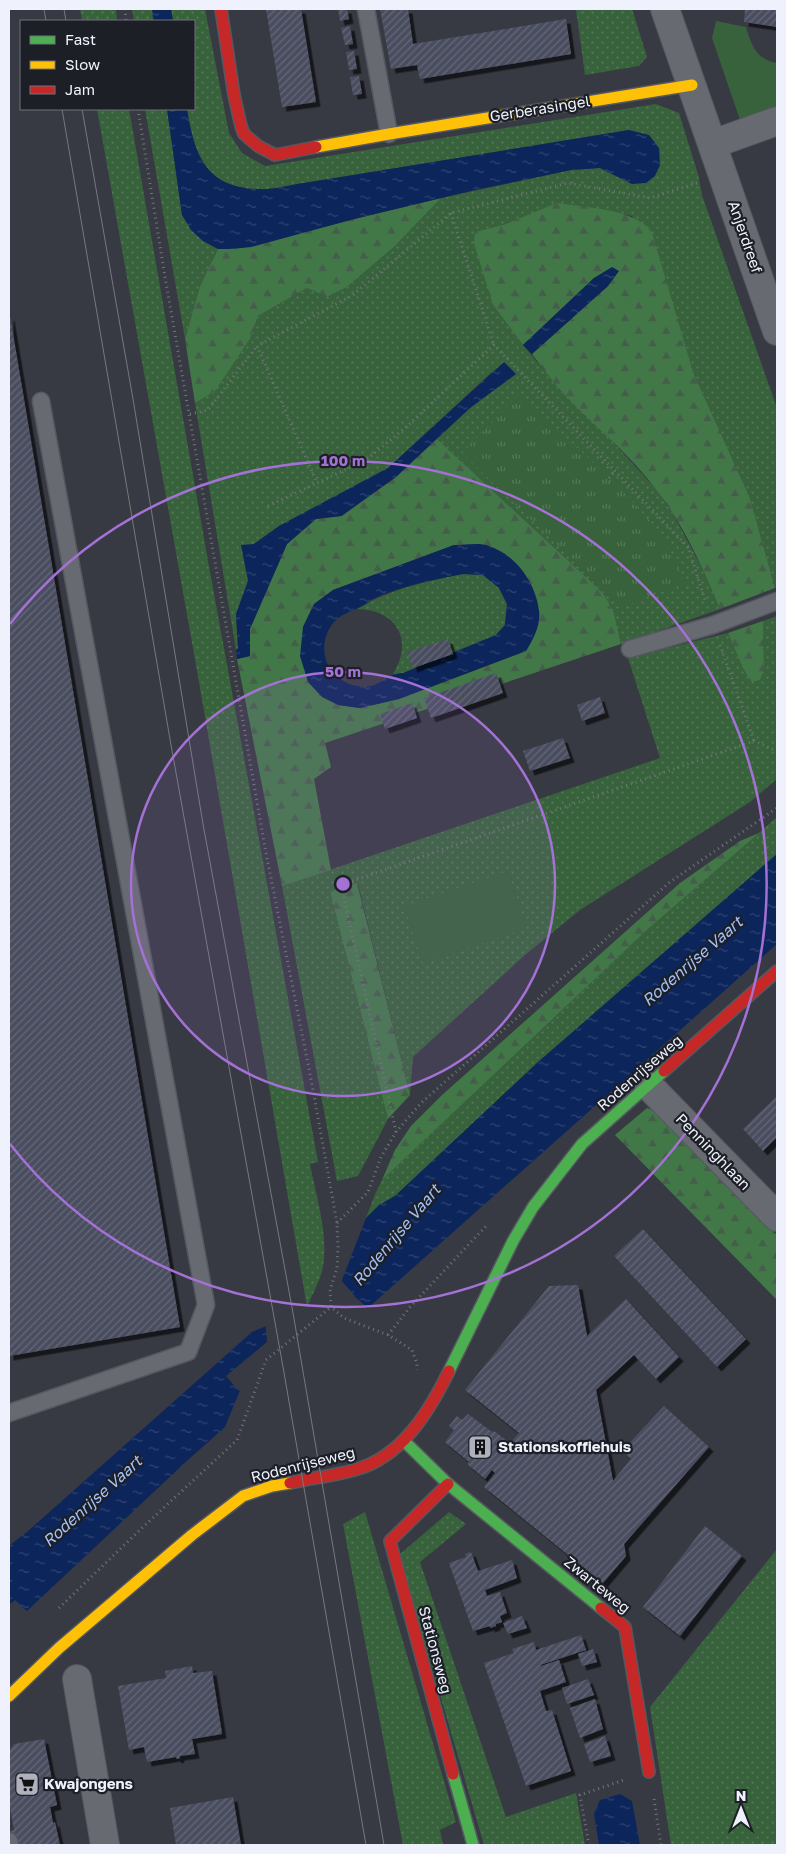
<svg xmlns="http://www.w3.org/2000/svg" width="786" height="1854" font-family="'Golos Text',sans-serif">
	<defs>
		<pattern id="grass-dots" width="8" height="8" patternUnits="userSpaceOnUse" patternTransform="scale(1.25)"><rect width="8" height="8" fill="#37623b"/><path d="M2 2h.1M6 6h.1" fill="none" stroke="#547958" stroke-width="1.8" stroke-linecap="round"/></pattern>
		<pattern id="forest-firs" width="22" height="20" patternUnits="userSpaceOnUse" patternTransform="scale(1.25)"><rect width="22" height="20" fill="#427848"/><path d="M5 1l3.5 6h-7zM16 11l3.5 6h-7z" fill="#455e4a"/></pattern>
		<pattern id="park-tufts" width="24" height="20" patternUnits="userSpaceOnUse" patternTransform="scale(1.25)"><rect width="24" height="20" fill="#37623b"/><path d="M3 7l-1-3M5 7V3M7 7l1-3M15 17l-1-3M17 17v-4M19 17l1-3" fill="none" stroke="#547958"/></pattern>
		<pattern id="water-ripples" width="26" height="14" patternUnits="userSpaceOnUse" patternTransform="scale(1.25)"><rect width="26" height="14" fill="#0c255b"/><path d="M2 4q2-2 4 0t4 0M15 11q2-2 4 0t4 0" fill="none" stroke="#304573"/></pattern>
		<pattern id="building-hatch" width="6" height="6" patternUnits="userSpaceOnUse" patternTransform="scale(1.25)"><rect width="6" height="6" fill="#4a4e5f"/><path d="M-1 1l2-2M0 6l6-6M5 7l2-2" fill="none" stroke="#646877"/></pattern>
		<filter id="shadow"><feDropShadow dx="4.5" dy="4.5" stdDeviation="0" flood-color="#0009"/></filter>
	</defs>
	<rect width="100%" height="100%" fill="#373a43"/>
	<path fill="url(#grass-dots)" d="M80,9H116L117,21H82Z
		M132,9H152L153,21H134Z
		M171,9H205L229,133L242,153L265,166L656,104L679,113L698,174L702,195L777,408V587L775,588L750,498L693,372L632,216L596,209L506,224L475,232L493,305L523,345L563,393L599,427L657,490L672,512L702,568L720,609L621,644L613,609L602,592L436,438L470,408L494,370L388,468L279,526L254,544L248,581L236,614L238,649L236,650L195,403L215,390L250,339L258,316L307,288L327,297L347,287L395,246L441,198L571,170L600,168L632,184L629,130L304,183C289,185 273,190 258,189C205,188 194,153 187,109H194V21H173Z
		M576,9H632L647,57L639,66L585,75Z
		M97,109H129L208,561L318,1162L310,1164C316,1196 330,1239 322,1271C319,1283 312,1295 307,1307L196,665Z
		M145,109H167L182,215L203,241L218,249L200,286L185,339Z
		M463,574L483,575L499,588L507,604L505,625L496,635L403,674H393C414,640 397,610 357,609C390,589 427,581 463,574Z
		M777,616V779L750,802L580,910L525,955L413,1057L410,1095L358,884L330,892L388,1119L358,1176L337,1181L282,886L660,758L628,658L728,633L742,666L764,668L763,621Z
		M777,817V854L537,1063L395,1196L379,1205L366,1218L376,1192L382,1180L648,929Z
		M365,1512L456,1822L440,1830L443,1845H403L343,1524Z
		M449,1512L466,1524L420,1562L506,1817L576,1793L585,1845H484L399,1555Z
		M777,1549V1845H671L650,1707Z"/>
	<path fill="url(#forest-firs)" fill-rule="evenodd" d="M441,198L395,246L347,287L327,297L307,288L258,316L250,339L215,391L195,403L185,339L200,286L218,249H232Z
		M557,203C583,207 638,209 652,233L693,372L750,498L775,588L720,609C703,569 685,527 658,492C631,455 594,426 563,393C552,381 542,367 532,354L608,286L618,271L594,278L523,345L493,305L474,243L475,232L506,224Z
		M436,438L602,592L613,609L621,644L325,743L331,767L314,779L331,870L282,886L237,659L250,656V629L287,544L316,519L342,516L396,477ZM454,545L539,613L526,651L399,699L360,708L338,705L303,627L314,604L333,590Z
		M763,621L764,668L760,680L751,682L742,666L728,633Z
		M759,833L648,929L382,1180L395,1150L411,1126L441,1096L680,883L740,841Z
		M357,883L410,1095L388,1119L330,892Z
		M647,1108L662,1114L777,1235V1300L615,1135Z"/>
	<path fill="url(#park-tufts)" d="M520,394L616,484L662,534L685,583L622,607L462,453Z"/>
	<path fill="#37623b" d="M716,21L746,27C751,45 757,60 777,63V110L741,123L712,38Z
		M508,871L527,928L423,963L404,906Z"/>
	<path fill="url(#water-ripples)" fill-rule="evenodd" d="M152,9H171L173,21H154Z
		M167,109H187C194,153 205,188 258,189C273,190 289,185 304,183L629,130L649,135L659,148L660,165L655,176L646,183L632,184L600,168L571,170L475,190L358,218L251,247L232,249H218L203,241L191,230L182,215Z
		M612,267L619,271L608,286L532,354L523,345L594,278Z
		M504,362L516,374L470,408L396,477L341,516L316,519L287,544L250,629V656L237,659L236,650L238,648L236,614L248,581L241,545L254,544L279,526L388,468Z
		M454,545C465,545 480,542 489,546C516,555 536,583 539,611C541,625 533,640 526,651L399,699L360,708L338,705L322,697L308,682L300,656L303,627L314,604L333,590ZM463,574L483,575L499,588L507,604L505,625L496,635L403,673C384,674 380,690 357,686C344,684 330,673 326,660C322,647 325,631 335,621C342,614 350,612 358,608C363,606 367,603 371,600C400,586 432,580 463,574Z
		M777,854V944L368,1308L354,1296L241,1388L225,1427L189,1459L27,1611L15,1600L9,1605V1546L28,1531L252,1332L266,1326L267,1342L339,1283L342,1280L366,1218L379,1205L395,1196L537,1063Z
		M620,1794L632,1801L640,1845H599L594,1814L600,1800Z"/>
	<path fill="#373a43" d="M341,1280L355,1296L311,1334L239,1391L226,1376L268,1341L265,1324L268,1326L269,1338Z"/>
	<path fill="url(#building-hatch)" filter="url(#shadow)" d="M266,9H301L316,102L282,107Z
		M338,9H347L349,19L340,21Z
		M380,9H408L413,44L566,19L571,54L420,79L417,65L391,69Z
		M745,9H777V27L744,22Z
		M350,26L353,44L345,45L341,28Z
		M354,51L357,69L349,70L346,52Z
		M359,76L362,94L353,95L350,77Z
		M10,316L180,1327L9,1356V317Z
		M448,639L453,654L413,668L407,652Z
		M496,673L503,693L431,718L424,698Z
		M600,697L605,713L582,721L577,705Z
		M412,703L417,718L385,729L380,714Z
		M563,738L570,758L530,771L523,751Z
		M777,1096V1137L763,1151L743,1129Z
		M643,1229L746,1339L717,1367L614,1256Z
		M578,1285L587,1336L626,1299L679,1357L656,1379L634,1355L596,1390L613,1481L631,1459L622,1451L664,1406L709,1447L624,1544L626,1556L603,1583L484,1487L495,1473L492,1470L485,1479L467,1464L469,1462L445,1442L454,1430L449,1426L457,1416L462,1420L468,1414L492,1432L494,1431L510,1443L519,1433L465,1390L549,1286Z
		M705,1526L742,1556L680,1636L643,1607Z
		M471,1552L478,1571L512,1560L517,1578L485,1590L487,1596L500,1592L507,1613L500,1616L502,1622L496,1624V1626L490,1628V1626L473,1631L449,1563L466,1557L465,1554Z
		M522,1616L527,1628L508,1634L503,1623Z
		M581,1635L586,1650L540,1665L541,1666L559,1660L566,1682L540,1691L546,1711L552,1710L571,1771L526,1786L484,1663L514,1653L512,1649L534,1642L536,1650Z
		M593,1649L597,1662L582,1666L578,1654Z
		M192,1666L193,1673L212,1671L222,1734L192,1739L195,1754L180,1756V1758L177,1759L176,1757L147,1762L144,1747L129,1750L118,1686L166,1678L165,1671Z
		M588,1679L594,1695L567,1704L562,1688Z
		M595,1699L603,1729L580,1738L570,1708Z
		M605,1736L611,1756L590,1762L584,1744Z
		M44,1739L57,1805L50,1807L53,1823L55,1822L60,1845H9V1831L14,1830L9,1802V1751L14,1744Z
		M233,1797L241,1845H176L170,1808Z"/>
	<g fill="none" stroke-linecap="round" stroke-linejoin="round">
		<g stroke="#555860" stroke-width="19">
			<path id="lane" d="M366,9L389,134
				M630,649L713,625L777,601
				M9,1413L188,1352L206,1305L41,401
				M9,1841L10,1845"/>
		</g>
		<g stroke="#555860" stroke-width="30">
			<path id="street" d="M665,9L777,331
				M713,144L777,121
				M649,1086L777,1217
				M77,1679L105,1845"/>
		</g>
		<g stroke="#555860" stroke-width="14">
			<path id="fast" d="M449,1371L513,1241L533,1207L582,1144L664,1071
				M404,1441L448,1484L601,1608
				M453,1774L473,1845"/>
		</g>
		<g stroke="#555860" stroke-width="14">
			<path id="slow" d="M316,147L389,134L692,85
				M9,1696L59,1648L192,1535L243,1496L272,1486L290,1483"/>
		</g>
		<g stroke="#555860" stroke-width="14">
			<path id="jam" d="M221,9L234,95L241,126L244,134L258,146L275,155L316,147
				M664,1071L777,971
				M290,1483C311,1478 333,1476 354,1470C401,1458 429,1412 449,1371
				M448,1484L390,1541L453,1774
				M601,1608L625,1627L649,1772"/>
		</g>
		<path stroke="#72757a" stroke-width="3" stroke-dasharray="1 4" stroke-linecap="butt" d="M125,9L126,21
			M138,109L165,277L266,853L311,1079L337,1223L338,1247L337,1268L330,1290L331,1307L344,1318L388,1335L412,1350L417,1364V1370
			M697,183L650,198L568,183L451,213L353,295L257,346L317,483L366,460L405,428L494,345L688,547L706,603
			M451,213L494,345
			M190,414L208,410L257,346
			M609,478L615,471
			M268,506L317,483
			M720,645L754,741
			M396,1132L341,885L754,741L777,751
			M337,1223L368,1192L381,1157L396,1132L421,1103L670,882L777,808
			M388,1335L410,1307L487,1225
			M59,1608L143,1527L237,1440L266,1360L331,1307
			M654,1799L661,1845
			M589,1845L580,1795L624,1780"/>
		<use href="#lane" stroke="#686a71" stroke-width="16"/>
		<use href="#street" stroke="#686a71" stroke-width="28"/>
		<use href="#fast" stroke="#4caf50" stroke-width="11"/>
		<use href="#slow" stroke="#ffc107" stroke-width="11"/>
		<use href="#jam" stroke="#c62828" stroke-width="11"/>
		<path stroke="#76787e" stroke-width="1" d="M44,9L46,21
			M64,9L66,21
			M62,109L171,745L283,1367L366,1845
			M82,109L133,399L203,824L293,1313L384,1845"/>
	</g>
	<circle cx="343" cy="884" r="212" fill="#a471d5" fill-opacity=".12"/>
	<g fill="none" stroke="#a471d5" stroke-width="2.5">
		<circle cx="343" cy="884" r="212"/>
		<path d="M10 624A423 423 0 1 1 10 1144"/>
	</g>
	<defs>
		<g id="building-square" transform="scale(1.25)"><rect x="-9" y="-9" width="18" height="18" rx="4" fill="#afb2bc" stroke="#1c1f26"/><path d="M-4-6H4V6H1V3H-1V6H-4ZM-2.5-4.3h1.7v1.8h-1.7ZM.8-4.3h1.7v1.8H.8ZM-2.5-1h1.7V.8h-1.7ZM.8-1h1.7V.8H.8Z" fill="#111"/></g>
		<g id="supermarket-square" transform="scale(1.25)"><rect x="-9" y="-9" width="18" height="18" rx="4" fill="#afb2bc" stroke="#1c1f26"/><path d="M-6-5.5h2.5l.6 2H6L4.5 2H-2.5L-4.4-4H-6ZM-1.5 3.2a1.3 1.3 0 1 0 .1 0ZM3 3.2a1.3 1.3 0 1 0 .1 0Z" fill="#111"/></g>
	</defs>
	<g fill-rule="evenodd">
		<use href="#building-square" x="480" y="1447"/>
		<use href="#supermarket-square" x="27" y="1784"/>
	</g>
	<g text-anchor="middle" stroke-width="4.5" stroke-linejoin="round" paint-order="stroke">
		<g font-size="15" fill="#eff2fd" stroke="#1c1f26">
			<text transform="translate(540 109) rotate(-9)" y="5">Gerberasingel</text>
			<text transform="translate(745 237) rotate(71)" y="5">Anjerdreef</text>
			<text transform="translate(640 1073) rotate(-41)" y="5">Rodenrijseweg</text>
			<text transform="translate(713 1152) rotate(46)" y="5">Penninghlaan</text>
			<text transform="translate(303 1465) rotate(-14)" y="5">Rodenrijseweg</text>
			<text transform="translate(597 1585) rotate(39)" y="5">Zwarteweg</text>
			<text transform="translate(435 1650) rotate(75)" y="5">Stationsweg</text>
		</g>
		<g font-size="15" font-weight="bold" fill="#eff2fd" stroke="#1c1f26" text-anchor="start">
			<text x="498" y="1452">Stationskoffiehuis</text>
			<text x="44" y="1789">Kwajongens</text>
		</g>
		<g font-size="16" font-style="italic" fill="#a3c0f6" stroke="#1c1f26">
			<text transform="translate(692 961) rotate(-41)" y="6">Rodenrijse Vaart</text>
			<text transform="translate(396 1235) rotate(-50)" y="6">Rodenrijse Vaart</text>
			<text transform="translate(92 1501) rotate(-42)" y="6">Rodenrijse Vaart</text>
		</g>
	</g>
	<circle cx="343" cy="884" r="8" fill="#a471d5" stroke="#1c1f26" stroke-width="2.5"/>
	<g font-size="15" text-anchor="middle" font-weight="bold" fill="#a471d5" stroke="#1c1f26" stroke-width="4.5" stroke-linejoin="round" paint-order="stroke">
		<text x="343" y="466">100 m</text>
		<text x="343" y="677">50 m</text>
	</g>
	<rect width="786" height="1854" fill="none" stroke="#eff2fd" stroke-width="20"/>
	<rect x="20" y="20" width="175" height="90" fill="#1c1f26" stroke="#70737c"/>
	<rect x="30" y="36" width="25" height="8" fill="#4caf50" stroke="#70737c"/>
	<text x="65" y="45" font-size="15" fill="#eff2fd">Fast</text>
	<rect x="30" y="61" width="25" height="8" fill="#ffc107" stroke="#70737c"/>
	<text x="65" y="70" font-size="15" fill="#eff2fd">Slow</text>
	<rect x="30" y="86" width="25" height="8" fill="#c62828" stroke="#70737c"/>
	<text x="65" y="95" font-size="15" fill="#eff2fd">Jam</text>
	<g transform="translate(741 1809)" stroke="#1c1f26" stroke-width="4" paint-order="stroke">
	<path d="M0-4L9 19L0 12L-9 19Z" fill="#eff2fd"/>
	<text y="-8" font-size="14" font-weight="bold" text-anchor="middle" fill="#eff2fd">N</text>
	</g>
</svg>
